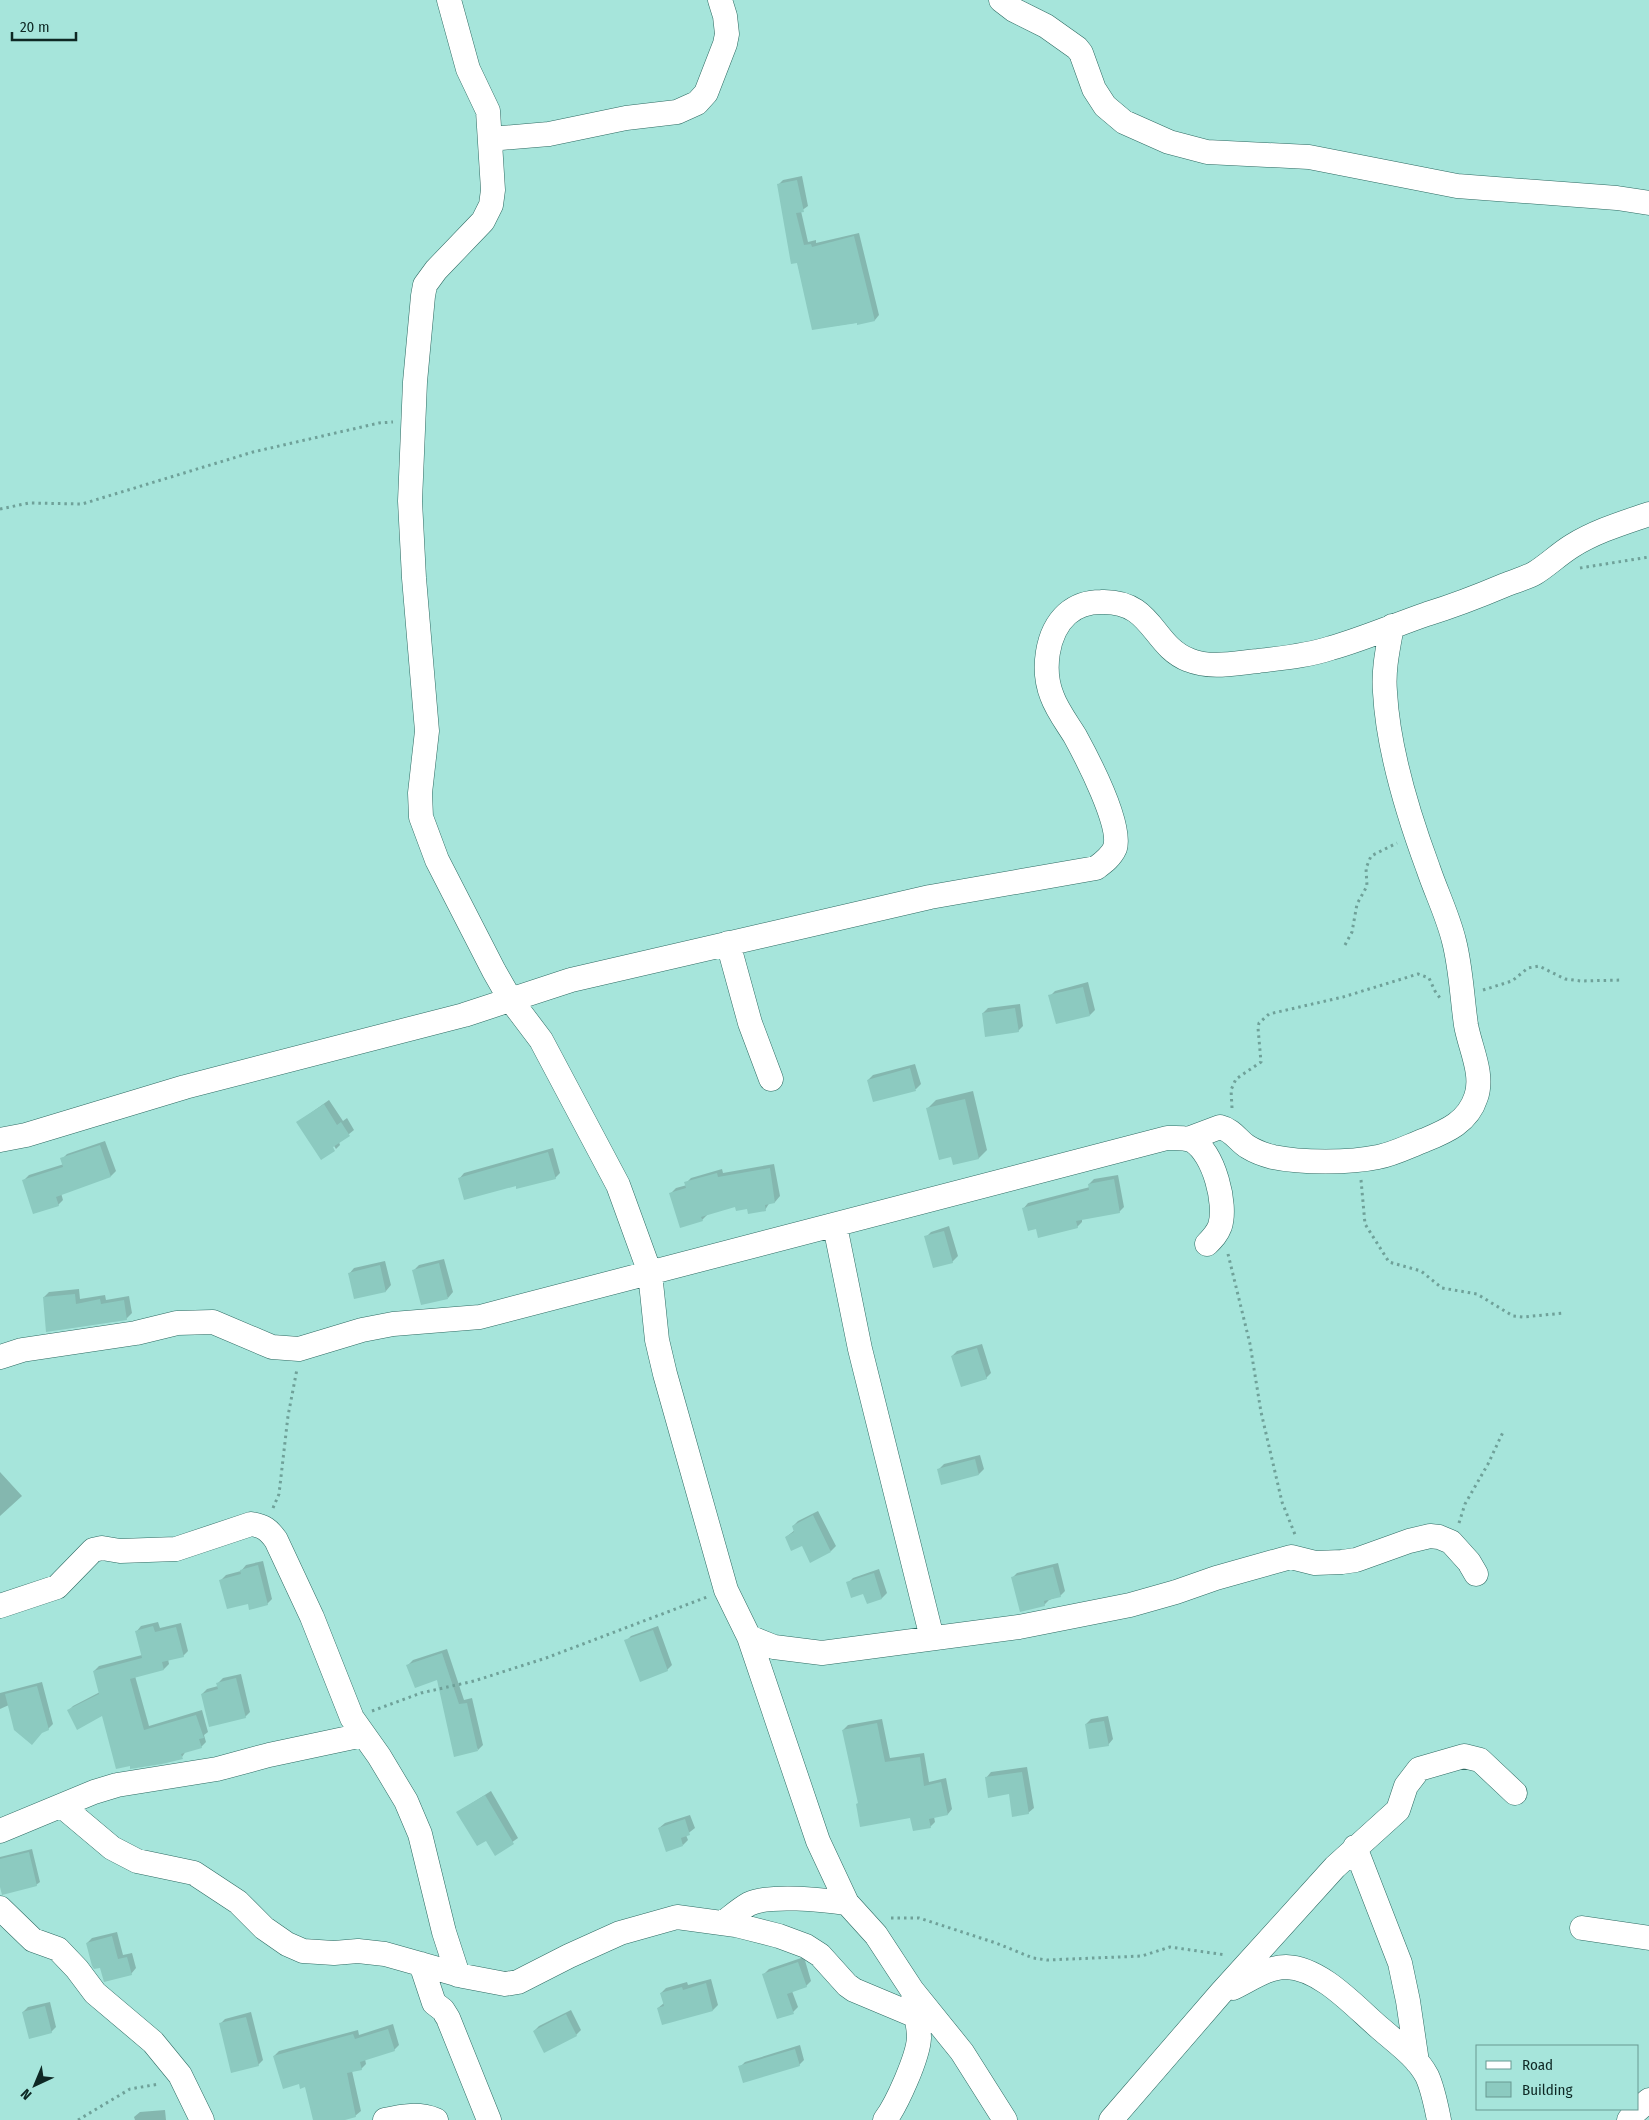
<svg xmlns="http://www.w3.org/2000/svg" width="1649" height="2120" font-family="'Fira Sans Condensed',sans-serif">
	<rect width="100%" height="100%" fill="#a6e5db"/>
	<path fill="#0003" d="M802,176L808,206L801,211L808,242L816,240V243L859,233L879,315L875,320L813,329L779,184L783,180Z
		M1088,982L1095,1010L1090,1015L1050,996L1055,991Z
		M1020,1004L1023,1026L1018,1031L983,1013L988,1008Z
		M915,1064L921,1084L916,1089L874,1101L868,1080L873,1075Z
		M973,1091L987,1150L979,1158L954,1164L951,1155L928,1108L936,1100Z
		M329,1100L343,1121L347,1118L354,1130L339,1142L340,1145L336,1149L331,1141L298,1122Z
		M105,1141L116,1171L111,1176L61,1193L63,1200L58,1205L24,1180L29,1175L64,1164L62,1159L67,1154Z
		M553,1148L560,1173L555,1178L459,1179L464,1173Z
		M774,1164L780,1196L775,1202H770L765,1210L736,1206L708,1214L702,1220L671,1193L676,1188L687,1185L686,1183L691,1178L722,1169L723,1173Z
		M1118,1175L1124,1207L1119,1212L1082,1219V1222L1077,1227L1037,1228L1023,1209L1028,1203L1090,1187L1089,1184L1094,1179Z
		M949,1226L958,1256L952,1262L926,1237L931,1232Z
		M444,1259L453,1292L448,1298L414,1270L419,1265Z
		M385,1261L391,1285L386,1291L355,1298L349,1274L354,1268Z
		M79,1289L80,1299L105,1295L106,1300L129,1296L132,1313L126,1319L44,1297L49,1292Z
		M982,1344L991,1373L986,1378L952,1356L957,1351Z
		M980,1455L984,1469L979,1474L939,1469L944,1464Z
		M0,1472L22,1496L0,1516Z
		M818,1511L836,1546L831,1551L802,1545L786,1537L795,1530L793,1526L798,1521Z
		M263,1561L272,1599L267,1604L249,1602L221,1580L226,1575L241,1571L246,1565Z
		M1058,1563L1065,1591L1060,1596L1049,1600L1044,1605L1012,1578L1017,1573Z
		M879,1569L887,1593L882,1598L867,1602L864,1592L848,1583L853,1578Z
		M158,1622L160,1628L181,1623L188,1651L183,1656L168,1659L169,1664L164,1669L135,1676L149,1726L202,1710L208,1732L204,1735L206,1742L201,1747L186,1751L182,1757L103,1714L68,1711L73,1706L100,1692L94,1671L99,1666L142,1655L136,1632L141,1626Z
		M658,1626L672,1665L667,1670L626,1641L631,1636Z
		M447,1649L464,1700L472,1698L483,1745L478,1750L438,1679L408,1665L413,1660Z
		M241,1674L250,1712L245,1717L202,1694L207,1689L218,1686V1683L223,1678Z
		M42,1682L53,1724L48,1729L9,1705L0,1709V1693Z
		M1108,1716L1113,1739L1108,1745L1086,1724L1091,1719Z
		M882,1719L890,1758L924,1753L929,1782L946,1778L952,1809L948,1814L934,1817L935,1822L930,1827L911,1817L859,1803L843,1730L848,1725Z
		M1027,1767L1034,1808L1028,1813L1010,1793L986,1778L991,1772Z
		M491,1791L518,1838L495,1854L487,1839L458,1812Z
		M690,1815L695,1828L686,1835L688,1840L683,1845L659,1828L665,1823Z
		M32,1849L40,1882L36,1885L0,1882V1857Z
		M117,1932L123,1955L132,1953L136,1968L131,1974L101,1966L87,1943L92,1938Z
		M804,1957L811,1981L806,1986L792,1991L798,2007L793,2012L764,1974L769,1969Z
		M711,1979L718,2005L713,2010L658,2008L664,2003L661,1993L666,1988L687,1982L688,1985Z
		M50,2002L56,2027L51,2032L23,2012L28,2007Z
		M571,2010L581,2030L576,2035L534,2031L539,2026Z
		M251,2012L263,2060L258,2065L220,2024L225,2019Z
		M393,2024L399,2045L394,2050L365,2059L366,2064L361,2069L352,2071L361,2111L355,2116L339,2120H314L306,2086L299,2083L274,2056L279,2051L358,2030L359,2035Z
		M800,2045L804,2060L799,2065L740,2067L745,2062Z
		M165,2110L166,2120H135L134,2117L140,2112Z"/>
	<path fill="#8ccac0" d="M797,180L804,212L796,213L804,245L811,244L812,247L854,236L875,321L857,325V323L812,330L797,263L791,264L777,184Z
		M1083,987L1090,1016L1056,1024L1048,995Z
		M1015,1008L1019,1032L985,1037L982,1013Z
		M910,1068L916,1091L873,1102L867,1080Z
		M965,1099L979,1159L953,1165L951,1157L939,1160L926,1108Z
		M324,1104L337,1125L341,1122L350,1136L333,1147L335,1151L321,1160L296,1122Z
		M100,1145L111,1177L56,1197L59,1206L33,1214L22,1180L63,1167L60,1158Z
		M548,1152L556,1179L516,1189V1186L464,1200L458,1178Z
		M770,1168L775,1203L765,1205L766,1211L748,1214L747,1209L736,1211L735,1207L701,1217L703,1221L680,1228L669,1193L686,1188L684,1182L717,1173L718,1177Z
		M1114,1179L1120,1213L1076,1221L1078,1228L1038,1238L1036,1229L1028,1231L1022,1208L1089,1190L1088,1184Z
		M944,1231L953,1263L933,1268L924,1236Z
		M439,1263L448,1299L421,1305L412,1270Z
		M380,1265L386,1292L354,1299L348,1273Z
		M75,1294L76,1304L100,1299L101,1304L124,1300L127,1320L46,1332L43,1297Z
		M977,1348L987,1379L961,1387L951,1356Z
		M975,1459L979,1475L941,1485L937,1469Z
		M813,1515L831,1552L810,1563L802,1546L791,1551L785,1537L794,1532L792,1526Z
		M258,1565L268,1605L249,1610L248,1604L227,1609L219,1580L241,1574L240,1570Z
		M1053,1567L1061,1597L1044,1601L1045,1606L1020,1612L1011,1577Z
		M874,1573L882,1599L867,1604L863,1594L851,1598L846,1582Z
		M153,1626L155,1632L176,1627L184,1657L162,1662L164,1670L130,1679L144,1730L196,1715L204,1738L199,1739L202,1748L181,1754L183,1759L162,1764L130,1769V1766L116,1769L102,1716L77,1730L67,1710L99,1694L93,1671L142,1658L135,1631Z
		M653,1630L668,1671L640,1682L624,1640Z
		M442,1653L459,1704L467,1703L478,1751L454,1757L437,1680L415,1688L406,1665Z
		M236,1678L246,1718L209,1727L201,1694L218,1689L216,1683Z
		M37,1686L49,1730L42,1733L32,1745L14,1730L5,1694Z
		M1104,1721L1109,1746L1089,1749L1085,1724Z
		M877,1723L885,1762L920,1757L924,1786L941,1782L948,1815L929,1819L931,1828L913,1831L910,1818L860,1827L856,1804L858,1803L842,1730Z
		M1022,1772L1029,1814L1012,1817L1009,1794L988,1798L985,1777Z
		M485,1795L514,1844L495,1856L486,1841L477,1846L456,1812Z
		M685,1819L690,1835L681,1838L683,1846L666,1852L658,1828Z
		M29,1852L37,1886L2,1895L0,1887V1859Z
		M112,1936L118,1959L127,1957L132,1975L104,1982L100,1968L94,1969L92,1966L86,1943Z
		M798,1962L807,1987L787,1994L794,2014L777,2019L762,1974Z
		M706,1983L713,2011L662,2025L657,2008L664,2006L660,1993L682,1987L683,1990Z
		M45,2006L52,2033L29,2039L22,2012Z
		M566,2014L577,2036L544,2053L533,2031Z
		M246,2017L259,2066L231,2073L219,2023Z
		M388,2029L395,2051L360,2062L362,2070L347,2073L356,2117L345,2120H313L305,2087L300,2089L299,2084L283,2089L273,2056L353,2034L355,2039Z
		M795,2049L800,2066L743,2083L738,2066Z"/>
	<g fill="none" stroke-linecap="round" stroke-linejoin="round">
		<g stroke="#2d6a62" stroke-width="25">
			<path id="street" d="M449,0L468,69L488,111L493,190L491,205L483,221L436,270L425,285L423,296L415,382L410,501L414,578L427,731L420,793L421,817L437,860L494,971L510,999L541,1040L618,1185L650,1273L657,1340L665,1374L726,1590L749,1637L818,1841L847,1903L876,1935L912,1990L962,2052L1005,2120
				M1001,0L1014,10L1046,26L1077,48L1081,53L1094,89L1105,106L1124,122L1169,142L1207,152L1309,157L1457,186L1617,198L1649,203
				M490,139L549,134L626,118L677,112L697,103L706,93L725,44L727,34L725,16L720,0
				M728,943L750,1023L771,1079
				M1188,1139L1220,1127C1233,1130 1238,1141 1248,1147C1256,1152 1265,1155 1273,1157C1301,1163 1350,1163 1378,1157C1394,1154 1409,1146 1425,1140C1447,1131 1468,1122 1476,1097C1484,1074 1470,1048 1466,1025C1462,997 1461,968 1454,941C1448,916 1436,892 1428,868C1408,814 1388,749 1385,692C1383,670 1388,648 1392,626
				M0,1140L26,1135L185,1087L464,1015L571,980L930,897L1096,868C1104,862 1111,857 1115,848C1122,825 1087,758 1075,736C1067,723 1057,710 1052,696C1042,671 1046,633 1067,614C1076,606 1088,602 1101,602C1153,600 1152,646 1189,660C1211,669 1236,663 1258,661C1282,658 1307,656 1331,648C1363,639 1395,625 1427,614C1453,606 1479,596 1505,585C1515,581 1526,578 1535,573C1548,565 1559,554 1572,546C1596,531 1623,523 1649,514
				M835,1226L860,1349L932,1638
				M0,1357L22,1350L136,1333L177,1323L213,1322L272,1347L299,1349L362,1330L393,1324L480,1317L1167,1138C1177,1138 1185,1137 1193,1141C1214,1154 1227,1204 1220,1226C1217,1234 1213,1238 1207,1244
				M0,1606L57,1587L93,1550L102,1548L120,1551L176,1549L251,1524C264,1526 269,1530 276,1540L312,1617L352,1718L379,1756L406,1801L420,1834L444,1932L458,1975
				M749,1637L774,1647L822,1653L1019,1627L1130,1605L1176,1592L1216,1578L1291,1557L1315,1563L1342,1562L1356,1560L1409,1541L1430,1536L1439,1537L1451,1542L1469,1562L1476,1574
				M62,1806L112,1848L137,1861L194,1873L238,1902L264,1928L287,1944L303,1951L334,1953L358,1951L385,1954L463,1976L505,1984L518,1982L569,1956L620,1933L677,1917L736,1925L779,1936L806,1946L820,1955L847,1985L854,1990L916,2016
				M0,1831L94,1792L117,1785L217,1769L269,1755L363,1735
				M1355,1847L1400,1963L1408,2001L1417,2062
				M0,1908L33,1940L58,1949L77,1969L95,1993L153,2042L180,2075L202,2120
				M723,1923C731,1917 740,1909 749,1904C769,1894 824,1900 847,1903
				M1582,1928L1649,1938
				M421,1964L434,2003L443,2010L448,2018L489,2120
				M1233,1988C1250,1980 1267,1967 1286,1967C1322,1968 1356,2008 1381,2029C1397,2043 1417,2057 1427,2076C1433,2089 1436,2105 1439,2120
				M385,2120C402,2116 419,2113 436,2120
				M885,2120C897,2104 918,2057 919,2038C919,2025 915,2011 913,1999
				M1111,2120L1220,1994L1335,1867L1398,1810L1406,1786L1419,1769L1464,1756L1480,1760L1515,1793
				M1629,2120L1635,2112L1649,2100"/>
		</g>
		<path stroke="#6fa199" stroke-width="3" stroke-dasharray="2.5 4" stroke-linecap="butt" d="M0,509L29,503L82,504L253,452L379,423L393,422
			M1580,568L1649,557
			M1345,945L1352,932L1357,904L1367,886L1366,868L1369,861L1371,856L1397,843
			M1483,990L1512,981L1528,968L1539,966L1565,979L1581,981L1622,980
			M1232,1108L1231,1090L1236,1079L1261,1062L1258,1028L1259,1023L1269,1014L1343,997L1418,974L1429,978L1435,991L1440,998
			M1361,1180L1365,1224L1389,1262L1421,1271L1442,1288L1477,1294L1513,1316L1523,1317L1564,1313
			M1228,1254L1250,1344L1261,1412L1282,1502L1296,1537
			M273,1508L279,1494L288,1416L297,1369
			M1459,1523L1465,1504L1488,1464L1503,1432
			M372,1711L421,1693L474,1681L546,1658L707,1597
			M891,1918H919L996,1943L1033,1958L1047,1960L1142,1956L1170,1947L1226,1955
			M78,2120L130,2089L159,2084"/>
		<use href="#street" stroke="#fff" stroke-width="24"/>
	</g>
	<rect x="1476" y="2045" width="162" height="65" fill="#a6e5db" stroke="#699992"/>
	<rect x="1486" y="2061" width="25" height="8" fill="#ffffff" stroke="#699992"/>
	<text x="1522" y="2070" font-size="15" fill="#0e2824">Road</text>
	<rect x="1486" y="2082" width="25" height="15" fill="#8ccac0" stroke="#699992"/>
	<text x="1522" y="2095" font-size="15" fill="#0e2824">Building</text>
	<g transform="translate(35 2085) rotate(224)" stroke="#a6e5db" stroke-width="4" paint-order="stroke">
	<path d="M0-4L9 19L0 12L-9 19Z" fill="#0e2824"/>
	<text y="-8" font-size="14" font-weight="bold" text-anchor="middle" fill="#0e2824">N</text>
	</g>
	<path d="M12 32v8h64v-8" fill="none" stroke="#0e2824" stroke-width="2.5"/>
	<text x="20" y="32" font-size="15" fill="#0e2824" stroke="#a6e5db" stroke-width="4" paint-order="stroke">20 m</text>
</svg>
